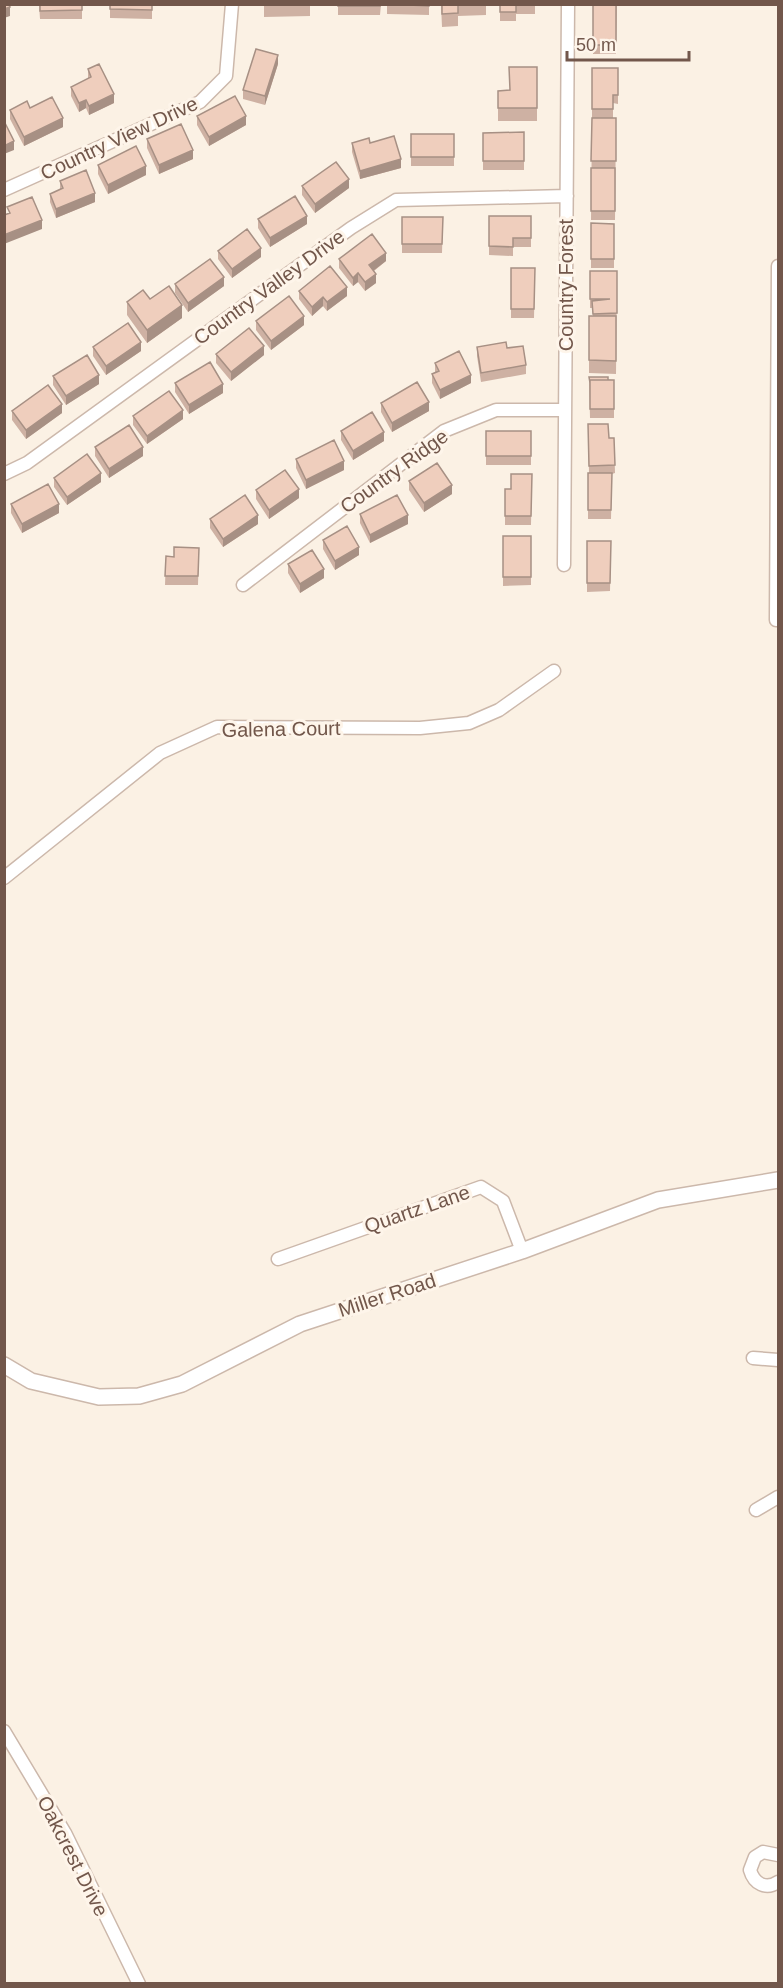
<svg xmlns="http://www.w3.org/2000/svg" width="783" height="1988" font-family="Helvetica,sans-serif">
	<rect width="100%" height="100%" fill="#fbf1e4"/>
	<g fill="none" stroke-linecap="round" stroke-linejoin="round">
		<g stroke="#ccb8ab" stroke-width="15">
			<path id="minor" d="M4,190L200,102L226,76L232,4
				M778,266L776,620H778
				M4,474L27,463L351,228L396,200L567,196
				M564,565L568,4
				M243,585L444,431L496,410H565
				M4,878L160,753L217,727L420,728L469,723L499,710L554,671
				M278,1259L481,1187L503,1201L522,1251
				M753,1358L778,1360
				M756,1510L778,1497
				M4,1731L65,1833L139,1984
				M778,1855L763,1852L755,1857L750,1870C754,1884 766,1890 778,1882"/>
		</g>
		<g stroke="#ccb8ab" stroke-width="18">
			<path id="tertiary" d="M4,1365L31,1381L99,1397L139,1396L182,1384L300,1324L522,1251L658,1200L778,1180"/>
		</g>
		<use href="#minor" stroke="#fff" stroke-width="12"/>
		<use href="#tertiary" stroke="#fff" stroke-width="15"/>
	</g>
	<path fill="#ceb1a3" d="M39,4H82V19H40Z
		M110,4H152V19L110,18Z
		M264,4H310V16L264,17Z
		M338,4H381L380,15H338Z
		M387,4H429V15L387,14Z
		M441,4H486V15L458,16V26L442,27Z
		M500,4H535V14H516V21H500Z
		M593,4H617L616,54H593Z
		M278,64L265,105L243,99V90Z
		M537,67V121H498V91L509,90Z
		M592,68H618V104L613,103V118H592Z
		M88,69L114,103L89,115L86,108L79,112L71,96V87L88,79Z
		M30,108L63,127L24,146L10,119V110Z
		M197,116L246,125L209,146L197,125Z
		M592,118H616L615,220H591Z
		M524,132V170H483V133Z
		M411,134H454V166H411Z
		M147,139L193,159L159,174L147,148Z
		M352,143H370L401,168L360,179L352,152Z
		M98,165L146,175L108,194L98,174Z
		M60,181L95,202L56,218L50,202V194L60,190Z
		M302,186L349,188L315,213L302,195Z
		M489,216H531V247H513V256L489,255Z
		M402,217H443L442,253H402Z
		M258,219L307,224L270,247L258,228Z
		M591,223L614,224V268H591Z
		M218,251L261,257L232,278L218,259Z
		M339,259L386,261L374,271L376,283L365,291L358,282L353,286L339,268Z
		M511,268H535L534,318H511Z
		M590,271H617L616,374L589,373V316H593L592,308H590Z
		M175,284L224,286L188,312L175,293Z
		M299,291L347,296L327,311L323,306L312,316L299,299Z
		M150,299L182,318L147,343L127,315V302Z
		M256,321L304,325L271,350L256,330Z
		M93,347L141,351L106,375L93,356Z
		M477,347L507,348L526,365V374L481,382L477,356Z
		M216,354L264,355L231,381L216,363Z
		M435,363L471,383L440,399L432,383V374L435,372Z
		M53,376L99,384L66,405L53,385Z
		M589,377L614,380V418H590Z
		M175,383L223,393L189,414L175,392Z
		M381,403L429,411L392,432L381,412Z
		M12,411L62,413L26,439L12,420Z
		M133,416L183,419L147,444L133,425Z
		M588,424L609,438H614L615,473L612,474L611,519H588V473H589Z
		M341,431L384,441L353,460L341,440Z
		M486,431H531V465H486Z
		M95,447L143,456L109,478L95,456Z
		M296,459L344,470L306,489L296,468Z
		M532,474L531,525H505V489H511Z
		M54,478L101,482L67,505L54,487Z
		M409,481L452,494L424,512L409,490Z
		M256,490L299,498L269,519L256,499Z
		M11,504L59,513L22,533L11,513Z
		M360,514L408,524L370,543L360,523Z
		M210,519L258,524L223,547L210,528Z
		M503,536H531V585L503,586Z
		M323,540L359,555L335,570L323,549Z
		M587,541H611L610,591L587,592Z
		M199,548L198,585H165L166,556L174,557Z
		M288,564L324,578L300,593L288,573Z"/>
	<path fill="#a79084" d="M10,7V16L4,18V9Z
		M278,55V64L265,105V96Z
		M114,94V103L89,115V106Z
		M86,100V108L79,112V103Z
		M246,116V125L209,146V137Z
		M63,118V127L24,146V137Z
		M14,141V150L4,154V146Z
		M193,150V159L159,174V165Z
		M401,159V168L360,179V171Z
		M146,166V175L108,194V185Z
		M349,179V188L315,213V204Z
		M95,193V202L56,218V209Z
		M307,216V224L270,247V238Z
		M42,220V229L4,244V235Z
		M261,248V257L232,278V269Z
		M386,253V261L369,274V265Z
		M358,273V282L353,286V278Z
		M376,274V283L365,291V282Z
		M224,277V286L188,312V303Z
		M347,287V296L327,311V302Z
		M323,297V306L312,316V307Z
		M182,305V318L147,343V330Z
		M304,316V325L271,350V341Z
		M141,342V351L106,375V366Z
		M264,346V355L231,381V372Z
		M99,375V384L66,405V396Z
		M471,375V383L440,399V390Z
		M223,384V393L189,414V405Z
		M429,402V411L392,432V423Z
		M62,404V413L26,439V430Z
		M183,410V419L147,444V436Z
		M384,432V441L353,460V451Z
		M143,447V456L109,478V469Z
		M344,461V470L306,489V480Z
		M101,473V482L67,505V497Z
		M452,485V494L424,512V503Z
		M299,489V498L269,519V510Z
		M59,504V513L22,533V524Z
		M258,515V524L223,547V539Z
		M408,515V524L370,543V535Z
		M359,547V555L335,570V561Z
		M324,569V578L300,593V584Z"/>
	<path fill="#efcebd" stroke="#a79084" stroke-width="1.5" d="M4,4H9L10,7L4,9Z
		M40,4H82V10L40,11Z
		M110,4H152V10L110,9Z
		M338,4H380V6H338Z
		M387,4H429V6Z
		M442,4H458V13L442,14Z
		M500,4H535V5H516V12H500Z
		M593,4H616V45H593Z
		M256,49L278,55L265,96L243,90Z
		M99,64L114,94L89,106L86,100L79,103L71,87L91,77L88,69Z
		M509,67H537V108H498V91L510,90Z
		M592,68H618V95H613V109H592Z
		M235,96L246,116L209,137L197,116Z
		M52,97L63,118L24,137L10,110L27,101L30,108Z
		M592,118H616V161H591Z
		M4,121L14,141L4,146Z
		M181,124L193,150L159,165L147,139Z
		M524,132V161H483V133Z
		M411,134H454V157H411Z
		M394,136L401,159L360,171L352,143L369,138L370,143Z
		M136,146L146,166L108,185L98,165Z
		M336,162L349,179L315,204L302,186Z
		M591,168H615V211H591Z
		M86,170L95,193L56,209L50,194L63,188L60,181Z
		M295,196L307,216L270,238L258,219Z
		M32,197L42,220L4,235V215L10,213L7,207Z
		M489,216H531V238H513V247L489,246Z
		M402,217H443L442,244H402Z
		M591,223L614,224V259H591Z
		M247,229L261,248L232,269L218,251Z
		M372,234L386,253L369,265L376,274L365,282L358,273L353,278L339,259Z
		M210,259L224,277L188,303L175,284Z
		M330,266L347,287L327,302L323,297L312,307L299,291Z
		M511,268H535L534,309H511Z
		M590,271H617V313L593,314L592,301L610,299H590Z
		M169,286L182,305L147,330L127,302L143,290L150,299Z
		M289,296L304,316L271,341L256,321Z
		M589,316H616V361L589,360Z
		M128,323L141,342L106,366L93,347Z
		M249,328L264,346L231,372L216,354Z
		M506,342L507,348L523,346L526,365L481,373L477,347Z
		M459,351L471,375L440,390L432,374L439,371L435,363Z
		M87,355L99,375L66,396L53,376Z
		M210,362L223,384L189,405L175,383Z
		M589,377H608V380H590V383Z
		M590,380H614V409H590Z
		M417,382L429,402L392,423L381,403Z
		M48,385L62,404L26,430L12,411Z
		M169,391L183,410L147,436L133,416Z
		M372,412L384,432L353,451L341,431Z
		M588,424H608L609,438H614L615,465L589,466Z
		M129,425L143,447L109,469L95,447Z
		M486,431H531V456H486Z
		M334,440L344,461L306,480L296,459Z
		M87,454L101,473L67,497L54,478Z
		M437,463L452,485L424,503L409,481Z
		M285,470L299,489L269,510L256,490Z
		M588,473H612L611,510H588Z
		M511,474H532L531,516H505V489H511Z
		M48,484L59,504L22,524L11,504Z
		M245,495L258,515L223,539L210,519Z
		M397,495L408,515L370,535L360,514Z
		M347,526L359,547L335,561L323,540Z
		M503,536H531V577H503Z
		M587,541H611L610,583H587Z
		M174,547L199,548L198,576H165L166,556L174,557Z
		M312,550L324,569L300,584L288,564Z"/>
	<g text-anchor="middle" stroke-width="6" stroke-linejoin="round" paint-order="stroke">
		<g font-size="20" fill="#72574b" stroke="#fef5ea">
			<text transform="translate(119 138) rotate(-25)" y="7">Country View Drive</text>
			<text transform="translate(566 285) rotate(-90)" y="7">Country Forest</text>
			<text transform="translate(269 287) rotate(-36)" y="7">Country Valley Drive</text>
			<text transform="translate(394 471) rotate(-36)" y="7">Country Ridge</text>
			<text transform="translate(281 729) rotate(-1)" y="7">Galena Court</text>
			<text transform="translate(417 1209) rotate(-19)" y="7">Quartz Lane</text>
			<text transform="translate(387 1295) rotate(-18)" y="7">Miller Road</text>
			<text transform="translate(73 1856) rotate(63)" y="7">Oakcrest Drive</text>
		</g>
	</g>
	<rect width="783" height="1988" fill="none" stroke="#72574b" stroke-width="12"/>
	<path d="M567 51v9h122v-9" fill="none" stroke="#72574b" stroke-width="3"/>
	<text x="576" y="51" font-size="18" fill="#72574b" stroke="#fef5ea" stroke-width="4.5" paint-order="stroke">50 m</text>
</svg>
